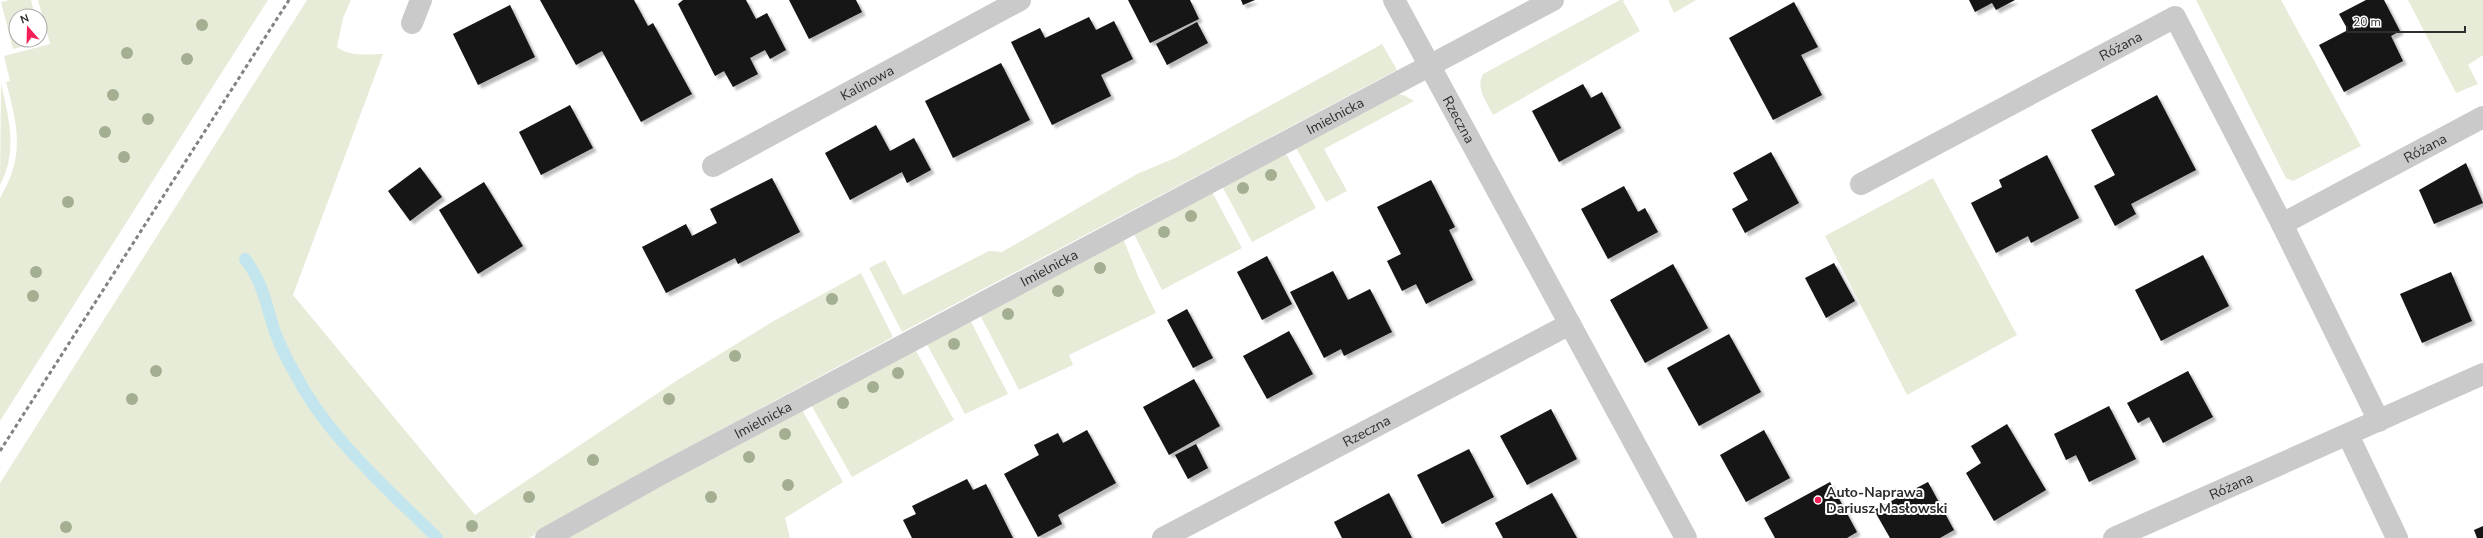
<svg xmlns="http://www.w3.org/2000/svg" width="2483" height="538" font-family="'Nunito Sans',sans-serif">
	<defs>
		<filter id="shadow"><feDropShadow dx="3.5" dy="3.5" stdDeviation="1" flood-color="#0004"/></filter>
	</defs>
	<rect width="100%" height="100%" fill="#fff"/>
	<path fill="#e7ecd9" d="M9,0H31L35,16H16V40H40V34L42,42L13,49L1,2Z
		M38,0H268L0,421V198C25,156 18,127 6,82L10,81L4,56L50,44Z
		M307,0H351L343,18L337,47C349,57 368,54 383,54L293,295L475,515L676,381L772,322L861,273L893,337L655,465L529,538H0V483Z
		M1620,0H1625L1623,1L1640,31L1493,115C1487,102 1475,88 1483,74Z
		M1668,0H1696L1674,13Z
		M2196,0H2281L2361,146L2293,181L2286,178Z
		M2408,0H2483V55L2468,65L2478,84L2456,93Z
		M1382,44L1397,70L902,332L869,268L885,260L903,295L989,251L1002,252L1137,174L1175,158Z
		M1,83C9,119 18,151 0,185Z
		M1394,94L1404,95L1414,101L1324,149L1347,191L1326,202L1295,146Z
		M1284,150L1316,208L1252,242L1221,184Z
		M1933,178L2017,335L1907,395L1825,236Z
		M1211,190L1242,248L1162,290L1133,232Z
		M1123,238L1138,276L1156,313L1069,355L1073,365L1019,390L979,313Z
		M969,318L1008,394L965,414L925,341Z
		M914,347L954,420L852,477L810,403Z
		M801,408L843,482L785,518L790,538H566Z"/>
	<g fill="none" stroke-linecap="round" stroke-linejoin="round">
		<path stroke="#c3e5ee" stroke-width="12" d="M245,259C263,282 266,305 275,332C280,345 286,358 293,370C327,437 385,486 437,538"/>
	</g>
	<path fill="#141414" filter="url(#shadow)" d="M540,0H634L648,26L653,23L692,94L641,122L602,51L576,65Z
		M683,0H746L756,19L767,13L786,50L770,59L765,50L750,58L758,74L733,87L724,71L715,76L678,4Z
		M789,0H856L862,12L809,39Z
		M1128,0H1190L1199,19L1150,43Z
		M1241,0H1255L1243,5Z
		M1969,0H2015L1996,10L1992,3L1975,12Z
		M2366,0H2384L2400,31L2391,36L2403,61L2344,92L2319,45L2348,30L2339,14Z
		M1794,2L1818,47L1801,55L1822,95L1773,120L1729,38Z
		M510,5L535,57L478,85L453,34Z
		M1089,17L1096,30L1114,21L1133,59L1101,75L1111,96L1052,125L1011,42L1040,28L1045,38Z
		M1197,22L1208,43L1167,65L1156,44Z
		M1001,63L1030,120L953,158L925,101Z
		M1583,84L1591,98L1602,92L1621,128L1559,162L1532,111Z
		M2157,95L2196,170L2131,204L2136,214L2115,226L2094,186L2115,175L2091,130Z
		M570,105L593,148L541,175L519,132Z
		M876,125L890,151L914,138L931,170L907,183L902,172L850,200L825,153Z
		M1771,152L1799,203L1745,233L1732,209L1748,200L1733,173Z
		M2047,155L2079,218L2031,243L2028,236L1996,253L1971,203L2002,187L1999,180Z
		M2466,163L2483,203L2434,224L2419,190Z
		M420,167L442,197L410,221L388,191Z
		M772,178L800,232L738,264L735,258L666,293L642,247L686,224L692,236L717,223L710,209Z
		M1431,180L1455,227L1449,230L1473,280L1426,304L1416,284L1402,291L1387,261L1401,254L1377,207Z
		M484,182L523,246L478,274L439,210Z
		M1624,186L1638,212L1645,208L1658,232L1608,259L1581,209Z
		M2203,255L2229,306L2161,341L2135,290Z
		M1267,256L1292,304L1262,320L1237,272Z
		M1834,263L1855,301L1826,318L1805,278Z
		M1673,264L1708,328L1645,363L1610,300Z
		M1333,271L1348,300L1370,289L1392,332L1344,356L1341,349L1324,358L1290,292Z
		M2451,272L2472,321L2422,343L2400,294Z
		M1187,309L1213,358L1193,368L1167,320Z
		M1289,331L1313,374L1267,399L1243,356Z
		M1729,334L1761,392L1699,426L1667,368Z
		M2188,371L2213,417L2163,443L2149,417L2138,423L2127,403Z
		M1194,379L1220,426L1169,455L1143,407Z
		M2109,406L2136,459L2089,482L2076,455L2066,460L2054,434Z
		M1551,409L1577,459L1527,485L1500,436Z
		M2007,424L2046,490L1994,521L1966,473L1981,463L1971,446Z
		M1087,430L1116,483L1058,515L1062,524L1038,537L1004,474L1039,455L1034,445L1058,433L1063,443Z
		M1764,430L1790,478L1746,502L1720,455Z
		M1196,444L1208,468L1188,479L1175,455Z
		M1469,449L1494,497L1442,524L1417,475Z
		M967,479L973,490L986,484L1013,538H912L903,520L916,514L912,506Z
		M1830,482L1857,532L1847,538H1775L1764,518Z
		M1928,482L1954,530L1940,538H1890L1874,510Z
		M1389,493L1412,538H1342L1334,522Z
		M1552,493L1577,538H1503L1495,523Z
		M2483,526V538H2477L2474,530Z"/>
	<g fill="none" stroke-linecap="round" stroke-linejoin="round">
		<g stroke="#cacaca" stroke-width="22">
			<path id="s1" d="M1394,0L1686,538"/>
			<path d="M412,23L421,0"/>
			<path id="s2" d="M713,166L1020,0"/>
			<path id="s3" d="M1861,184L2175,17L2282,224L2379,421"/>
			<path id="s4" d="M2282,224L2483,117"/>
			<path d="M2348,435L2397,538"/>
			<path id="s5" d="M546,538L661,474L1553,0"/>
			<path id="s6" d="M1163,538L1570,324"/>
			<path id="s7" d="M2114,538L2483,374"/>
		</g>
		<path stroke="#828282" stroke-width="3" stroke-dasharray="4 3" stroke-linecap="butt" d="M0,451L289,0"/>
	</g>
	<g fill="#a4ae91">
		<circle cx="202" cy="25" r="6"/>
		<circle cx="127" cy="53" r="6"/>
		<circle cx="187" cy="59" r="6"/>
		<circle cx="113" cy="95" r="6"/>
		<circle cx="148" cy="119" r="6"/>
		<circle cx="105" cy="132" r="6"/>
		<circle cx="124" cy="157" r="6"/>
		<circle cx="1271" cy="175" r="6"/>
		<circle cx="1243" cy="188" r="6"/>
		<circle cx="68" cy="202" r="6"/>
		<circle cx="1191" cy="216" r="6"/>
		<circle cx="1164" cy="232" r="6"/>
		<circle cx="1100" cy="268" r="6"/>
		<circle cx="36" cy="272" r="6"/>
		<circle cx="1058" cy="291" r="6"/>
		<circle cx="33" cy="296" r="6"/>
		<circle cx="832" cy="299" r="6"/>
		<circle cx="1008" cy="314" r="6"/>
		<circle cx="954" cy="344" r="6"/>
		<circle cx="735" cy="356" r="6"/>
		<circle cx="156" cy="371" r="6"/>
		<circle cx="898" cy="373" r="6"/>
		<circle cx="873" cy="387" r="6"/>
		<circle cx="132" cy="399" r="6"/>
		<circle cx="669" cy="399" r="6"/>
		<circle cx="843" cy="403" r="6"/>
		<circle cx="785" cy="434" r="6"/>
		<circle cx="749" cy="457" r="6"/>
		<circle cx="593" cy="460" r="6"/>
		<circle cx="788" cy="485" r="6"/>
		<circle cx="529" cy="497" r="6"/>
		<circle cx="711" cy="497" r="6"/>
		<circle cx="472" cy="526" r="6"/>
		<circle cx="66" cy="527" r="6"/>
	</g>
	<circle fill="#f41f57" stroke="#fff" stroke-width="1.5" cx="1818" cy="500" r="4"/>
	<g text-anchor="middle" stroke-width="4" stroke-linejoin="round" paint-order="stroke">
		<g font-size="14" fill="#2d2d2d" stroke="#fff">
			<text dy="5" stroke="none"><textPath href="#s3" startOffset="294">Różana</textPath></text>
			<text dy="5" stroke="none"><textPath href="#s2" startOffset="175">Kalinowa</textPath></text>
			<text dy="5" stroke="none"><textPath href="#s5" startOffset="895">Imielnicka</textPath></text>
			<text dy="5" stroke="none"><textPath href="#s1" startOffset="136">Rzeczna</textPath></text>
			<text dy="5" stroke="none"><textPath href="#s4" startOffset="162">Różana</textPath></text>
			<text dy="5" stroke="none"><textPath href="#s5" startOffset="571">Imielnicka</textPath></text>
			<text dy="5" stroke="none"><textPath href="#s5" startOffset="247">Imielnicka</textPath></text>
			<text dy="5" stroke="none"><textPath href="#s6" startOffset="230">Rzeczna</textPath></text>
			<text dy="5" stroke="none"><textPath href="#s7" startOffset="128">Różana</textPath></text>
		</g>
		<g font-size="14" font-weight="bold" fill="#2d2d2d" stroke="#fff" text-anchor="start">
			<text x="1826" y="497">Auto-Naprawa<tspan x="1826" dy="16">Dariusz Masłowski</tspan></text>
		</g>
	</g>
	<g transform="translate(28 28) rotate(340)"><circle r="19" fill="#ffffff" stroke="#ababab"/>
	<path d="M0-3L7 15L0 10L-7 15Z" fill="#f41f57"/>
	<text y="-6" font-size="11" font-weight="bold" text-anchor="middle" fill="#2d2d2d">N</text>
	</g>
	<path d="M2347 26v6h118v-6" fill="none" stroke="#2d2d2d" stroke-width="2"/>
	<text x="2353" y="26" font-size="12" fill="#2d2d2d" stroke="#ffffff" stroke-width="3" paint-order="stroke">20 m</text>
</svg>
